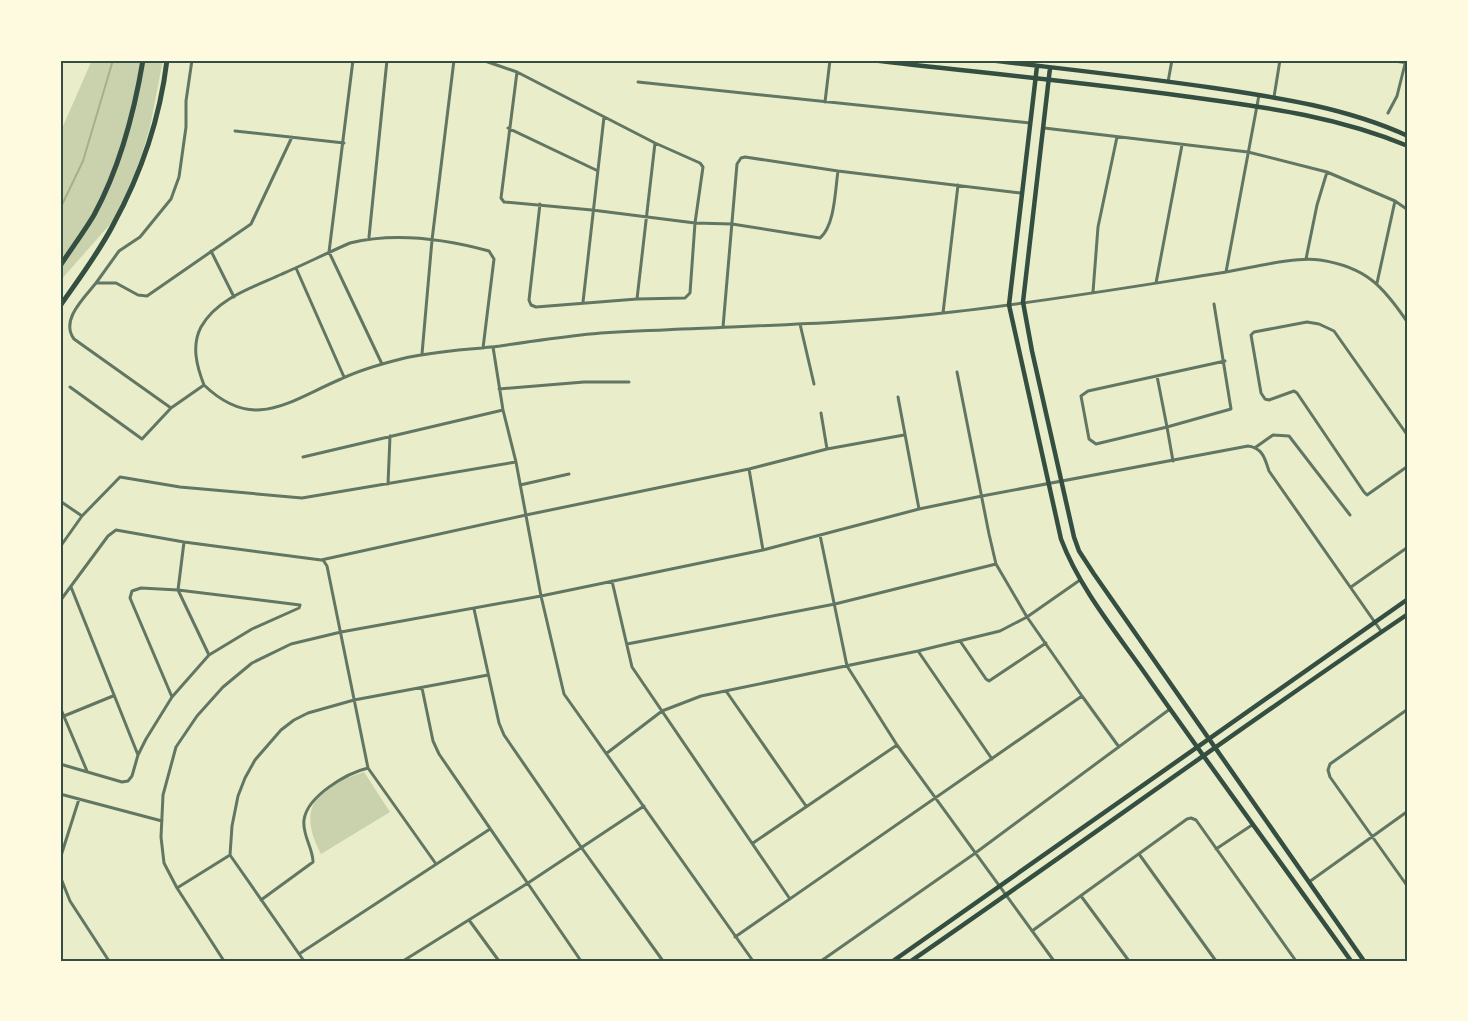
<svg xmlns="http://www.w3.org/2000/svg" width="1468" height="1021" font-family="Quicksand,sans-serif">
	<rect width="100%" height="100%" fill="#e9edc9"/>
	<path fill="#cad2ad" d="M92,60H163L150,127L126,206L60,281V133Z
		M364,772L390,812L321,854C295,805 319,786 364,772Z"/>
	<g fill="none" stroke-linecap="round" stroke-linejoin="round">
		<path stroke="#a3b18a" stroke-width="2" d="M60,209L83,161L113,60"/>
		<path stroke="#617663" stroke-width="3" d="M353,60L329,252L382,364
			M482,60L517,72L655,143L700,163L703,167L695,223L690,293L685,298L637,299L655,143
			M1388,60L1408,63
			M60,62V60
			M517,72L501,198L504,202L592,210L695,223L732,224L820,238C835,225 835,191 838,171
			M638,82L1030,123
			M1168,82L1172,60
			M1274,97L1280,60
			M825,102L830,60
			M1388,113L1397,96L1406,60
			M508,128L596,170
			M1044,128L1248,152L1327,172L1395,201L1408,210
			M235,131L344,143
			M540,204L529,300L531,305L536,307L637,299
			M369,237L387,60
			M211,251L234,297
			M1306,259L1317,205L1327,172
			M296,268L344,377
			M1226,272L1259,95
			M96,283L119,251L140,237L171,199L179,177L186,127V101L192,60
			M1156,283L1182,145
			M1377,283L1395,201
			M1093,292L1098,227L1117,137
			M583,302L604,117
			M943,313L958,185
			M800,324L814,384
			M723,327L737,164L741,158L745,157L838,171L1021,193
			M493,347L503,410L516,462L541,596L564,694L753,961
			M422,354L432,240L454,60
			M1157,376L1167,427L1231,409L1214,304
			M204,385C254,433 289,401 341,379C360,370 381,364 401,359C433,351 467,350 500,346C527,342 554,338 581,335C615,331 649,331 682,329C772,325 863,323 952,312C1042,302 1131,287 1220,273C1248,269 1293,256 1320,260C1366,267 1383,286 1408,323
			M70,387L142,439L171,408L204,385C197,367 191,346 201,327C217,298 254,287 282,274C305,264 327,253 350,243C395,232 445,239 489,251L494,259L483,348
			M499,389L584,382H629
			M898,397L919,509
			M171,408L74,339C60,320 84,298 96,283H116L138,295L147,296L251,224L292,137
			M821,413L827,449
			M1408,436L1334,331L1319,324L1307,322L1254,332L1251,335L1261,393L1265,399L1269,400L1294,391L1297,393L1364,492L1367,495L1408,466
			M1256,447L1273,435L1289,436L1350,515
			M303,457L503,410
			M1173,461L1167,427L1096,444L1089,439L1081,396L1088,391L1225,361
			M749,469L763,550
			M388,484L390,436
			M520,485L569,474
			M60,501L82,516
			M820,535L847,666L897,745L1054,961
			M184,542L178,590L209,655
			M60,547L82,516L120,477L180,487L302,498L516,462
			M323,560L327,566L368,768L436,864
			M612,581L632,667L790,899
			M71,587L138,755
			M1351,587L1408,547
			M60,601L108,536L116,530L184,542L321,560L526,515L749,469L827,449L904,435
			M474,609L499,723L504,735L581,847L663,961
			M960,641L986,679L989,681L1046,643
			M627,644L835,604L996,564
			M918,651L992,759
			M422,688L433,741L439,754L581,961
			M726,691L806,806
			M1082,696L1119,747
			M172,697L130,598L132,591L141,588L178,590L300,605
			M60,707L87,771
			M1408,709L1330,764L1328,770L1330,777L1408,887
			M60,715L64,716L113,696
			M607,753L662,711L701,696L918,651L1000,631L1027,617L1080,580
			M60,764L122,782L128,781L132,776L138,755L146,739L172,697L209,655L252,629L299,608L300,605
			M60,794L162,821
			M753,843L897,745
			M1216,849L1252,825
			M1139,854L1216,961
			M60,859L79,799
			M60,876L70,901L109,961
			M1309,882L1408,811
			M177,888L230,855
			M1081,896L1129,961
			M261,900L313,862C313,848 302,835 304,820C307,796 347,773 368,768
			M469,920L499,961
			M1032,931L1187,819L1191,818L1196,820L1296,961
			M735,937L1082,696L1027,617L996,564L989,534L957,372
			M299,954L490,829
			M224,961L177,888L164,863L161,837L163,795L176,747L197,716L223,687L252,663L291,644L341,632L541,596L763,550L919,509L982,496L1248,446C1263,448 1265,459 1269,471L1381,631
			M304,961L230,855L232,826L238,796L245,778L255,760L281,730L294,720L308,713L354,700L488,675
			M403,961L528,883L644,806
			M821,961L974,854L1170,709"/>
		<path stroke="#344e41" stroke-width="4.5" d="M871,60C975,72 1079,82 1183,96C1262,107 1333,115 1408,146
			M989,60C1064,69 1139,77 1214,88C1281,98 1347,108 1408,136
			M1037,66L1009,305L1061,539C1080,590 1120,637 1151,682C1217,776 1285,868 1351,961
			M1050,68L1023,302L1032,351L1074,537L1079,551L1094,574L1364,961
			M893,961L1408,599
			M911,961C1078,846 1241,727 1408,614"/>
		<path stroke="#344e41" stroke-width="5" d="M60,266C71,249 84,232 94,215C120,167 134,114 143,60
			M60,306C78,280 98,254 113,225C141,174 160,118 167,60"/>
	</g>
	<rect width="1468" height="1021" fill="none" stroke="#fefae0" stroke-width="123"/>
	<rect x="62" y="62" width="1344" height="898" fill="none" stroke="#344e41" stroke-width="2"/>
</svg>
